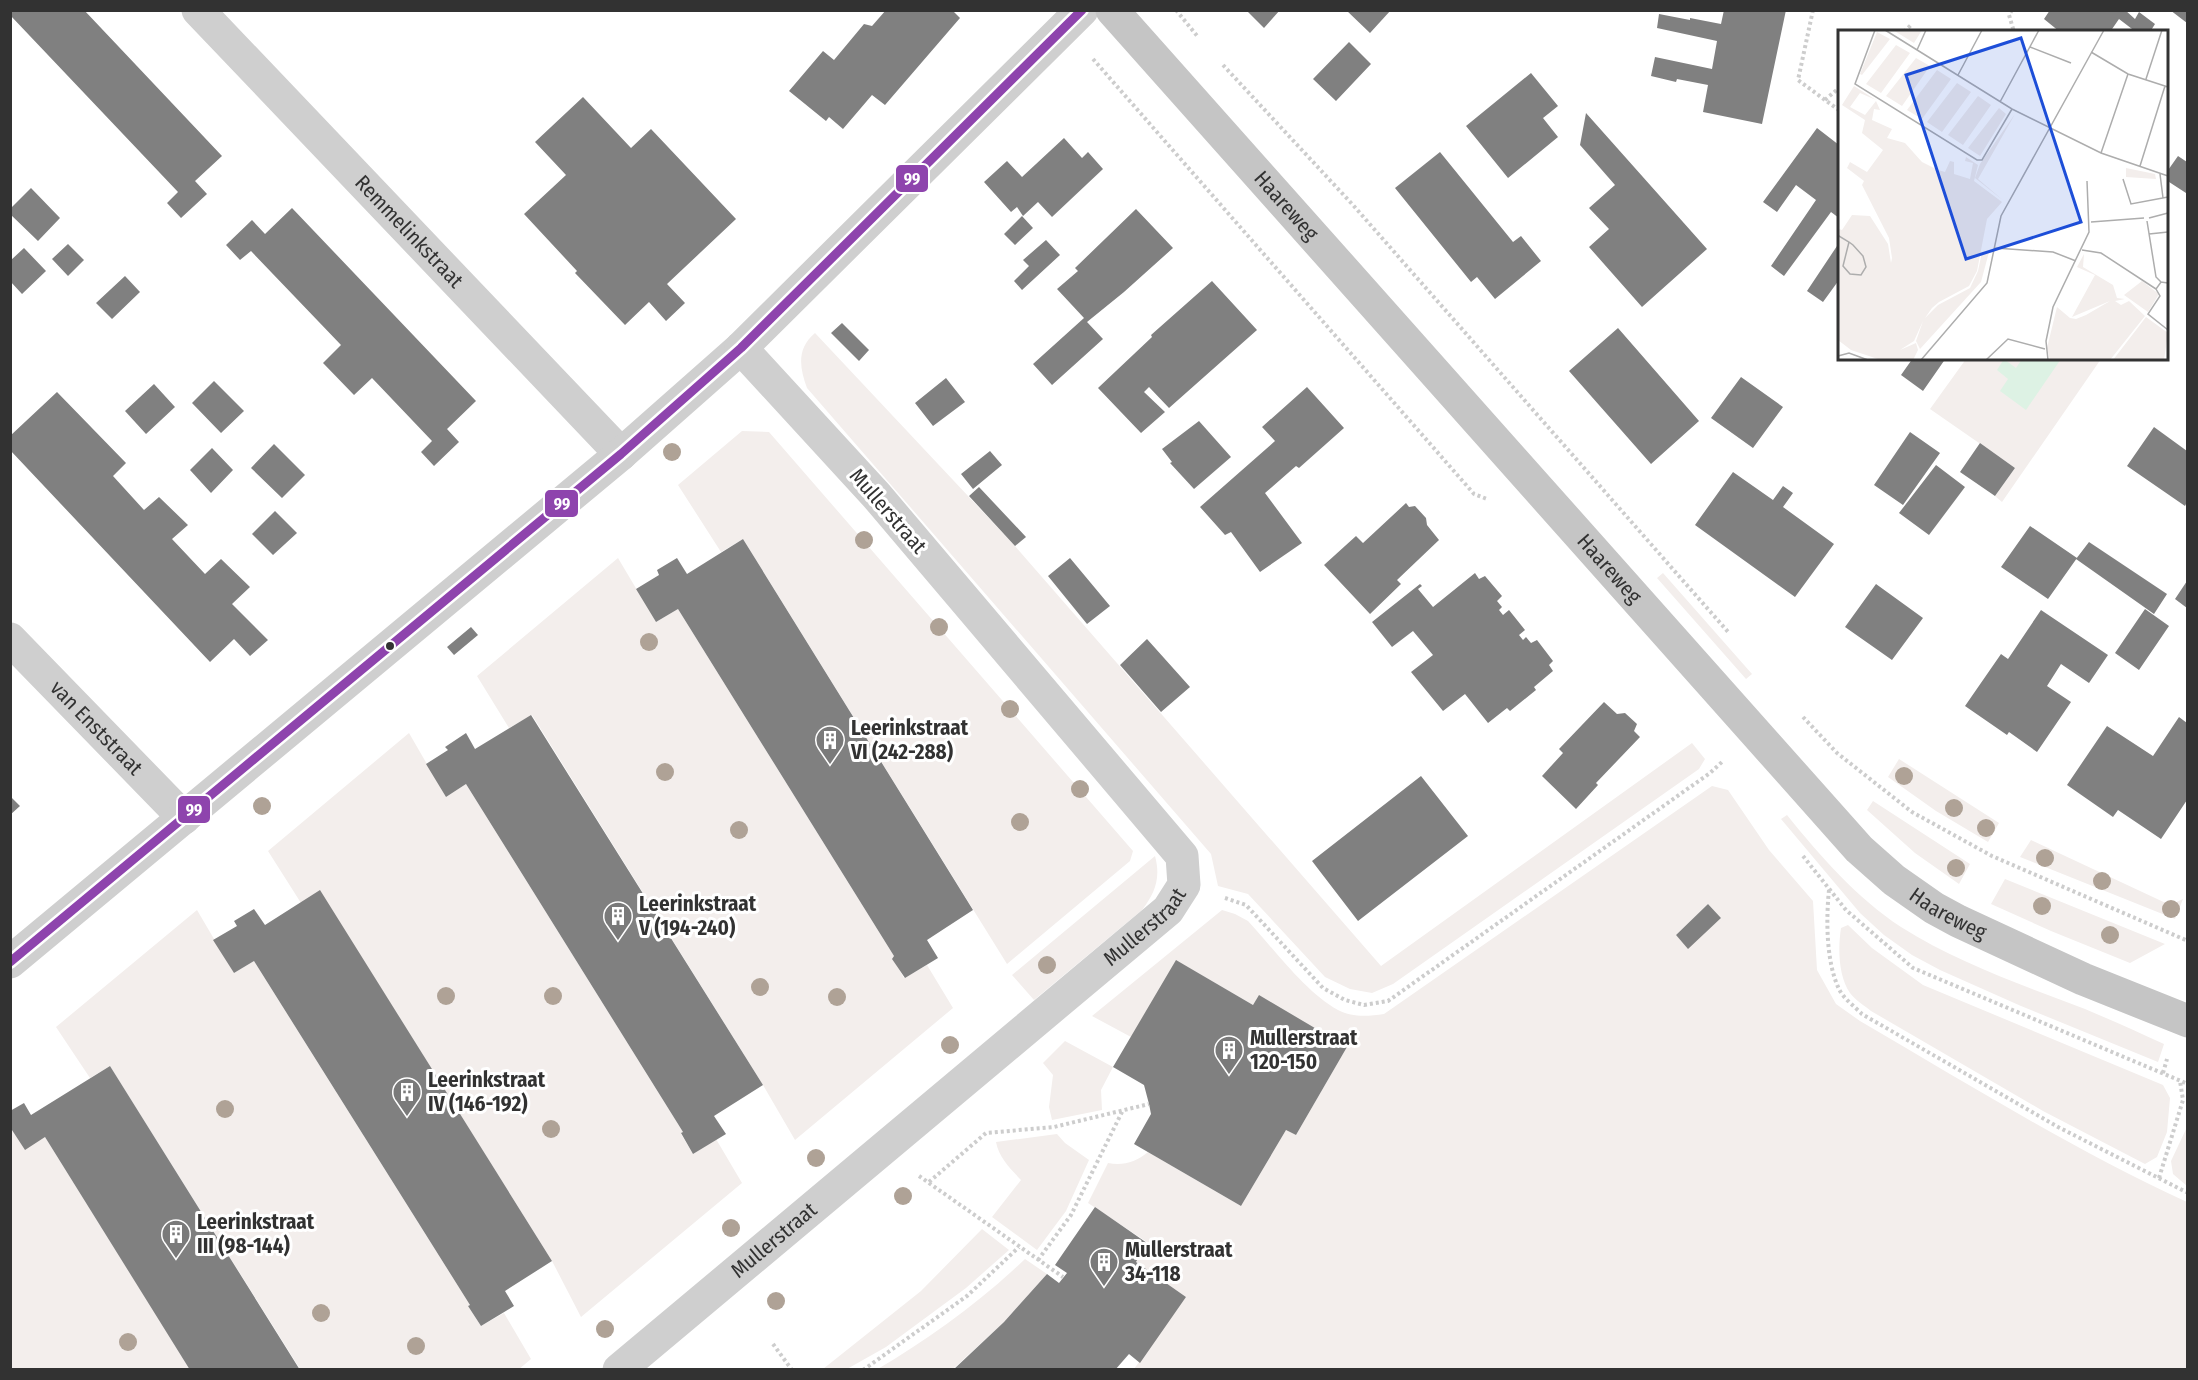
<svg xmlns="http://www.w3.org/2000/svg" width="2198" height="1380" font-family="'Fira Sans Condensed',sans-serif">
	<rect width="100%" height="100%" fill="#fff"/>
	<path fill="#f3eeec" fill-rule="evenodd" d="M815,333L1015,546L1381,966L1692,743L1705,759L1699,769L1393,984L1372,993L1350,989L1325,977L1248,894L1218,886L1211,854L807,388C799,367 797,348 815,333Z
		M1966,359H2101L2002,502L1995,496L2015,468L1930,409Z
		M742,431L769,432L1133,851L1130,861L1007,964L743,539L721,552L678,485Z
		M618,558L656,622L678,609L894,956L893,959L904,978L927,965L953,1008L795,1140L763,1085L532,715L509,728L477,676Z
		M1663,573L1752,674L1746,679L1657,578Z
		M409,733L446,797L466,784L683,1132L681,1134L693,1154L716,1139L742,1183L581,1317L552,1261L320,891L301,903L268,851Z
		M1899,759L1999,823L1988,842L1936,811L1888,777Z
		M1712,786L1728,790L1769,850L1813,901L1817,970L1836,1004L1860,1021C1968,1084 2074,1150 2187,1202V1369H1134L1186,1297L1136,1262L1147,1242L1088,1203L1108,1163C1123,1166 1136,1162 1148,1152L1241,1206L1286,1130L1296,1135L1347,1047L1259,996L1253,1005L1177,961L1131,1037L1092,1016L1222,910L1235,914L1248,921C1273,948 1306,993 1338,1010C1353,1018 1369,1016 1384,1014ZM1708,904L1721,918L1688,948L1676,935Z
		M1873,801L1970,864L1959,884L1915,853L1867,810Z
		M1787,815C1820,856 1857,898 1901,927C1958,963 2022,985 2085,1009C2111,1020 2138,1032 2164,1044L2158,1062L2021,1006L1940,970L1912,955L1884,935L1860,913L1781,819Z
		M2031,840L2170,905L2183,899L2175,919L2020,857Z
		M1155,856C1161,878 1155,893 1142,910L1034,1000L1012,975Z
		M2005,879L2165,944L2130,963L2051,931L1991,904Z
		M197,910L234,973L254,961L470,1305L468,1306L481,1326L504,1313L531,1359L518,1370L300,1369L110,1066L90,1078L56,1027Z
		M1848,925L1872,948L1923,985L2163,1085L2170,1098L2167,1132L2157,1157L2145,1164L2043,1111L1871,1011C1865,1006 1855,1000 1850,993C1838,976 1838,947 1841,928Z
		M1065,1041L1113,1067L1101,1090L1102,1110L1052,1120L1049,1107L1053,1075L1043,1063Z
		M10,1127L45,1137L190,1369H11Z
		M2187,1127V1186L2173,1174L2171,1161Z
		M1057,1134L1065,1143L1089,1160L1066,1211L1037,1250L992,1217L1021,1180C1010,1168 999,1158 996,1142Z
		M982,1229L1009,1250L966,1288L886,1347L847,1369H823L921,1291Z
		M1025,1259L1047,1274L1004,1322L953,1369L876,1370C929,1339 980,1302 1025,1259Z"/>
	<path fill="#ddf2e4" d="M2004,359L2016,368L2022,359H2061L2026,410L2000,391L2008,379L1997,370Z"/>
	<path fill="#808080" d="M10,10H84L222,156L195,181L207,194L181,218L167,203L178,192L10,15Z
		M886,10H952L960,18L885,105L872,95L843,129L829,117L826,121L789,91L823,51L834,60L864,24L872,26Z
		M1246,10H1280L1264,28Z
		M1346,10H1391L1370,33Z
		M1724,10H1786L1762,124L1703,112L1708,85L1677,79L1676,82L1651,76L1655,57L1712,69L1717,41L1657,28L1659,14L1690,20V18L1721,24Z
		M2050,10H2125L2135,19L2139,12L2155,24L2150,32H2136L2119,19L2110,32H2060L2044,19Z
		M2170,10H2187V23Z
		M1349,42L1371,64L1336,101L1313,79Z
		M1531,73L1558,106L1543,118L1558,137L1508,178L1466,126Z
		M583,97L631,148L651,129L736,219L667,284L685,303L666,321L649,302L625,325L575,273L577,271L524,214L566,175L535,142Z
		M1586,113L1707,249L1642,307L1589,247L1609,229L1589,208L1615,185L1580,145Z
		M1817,128L1839,145V218L1831,212L1784,276L1771,266L1816,200L1796,185L1777,212L1763,202Z
		M1064,138L1082,158L1088,152L1103,169L1052,217L1038,202L1023,216L1017,207L1011,212L984,182L1007,161L1022,177Z
		M1440,152L1513,242L1521,236L1541,261L1495,299L1477,277L1471,282L1395,188Z
		M2178,156L2187,162L2186,193L2166,180V173Z
		M31,188L60,218L38,241L10,214V209Z
		M292,208L476,401L447,429L459,442L434,466L421,452L432,441L372,378L354,395L323,363L341,345L251,251L240,260L226,245L252,220L265,234Z
		M1136,209L1173,248L1124,292L1087,322L1103,339L1052,385L1033,364L1084,318L1057,289L1078,271L1075,268Z
		M1022,216L1033,228L1015,245L1004,234Z
		M1046,240L1060,255L1022,290L1014,281L1029,266L1023,260Z
		M1839,243V280L1823,302L1807,291Z
		M68,244L84,260L68,276L52,259Z
		M24,248L46,271L22,294L10,281V261Z
		M125,276L140,292L112,319L96,303Z
		M1212,281L1257,330L1169,408L1149,387L1144,392L1165,412L1141,433L1098,388L1152,337L1151,335Z
		M842,323L869,350L859,361L831,333Z
		M1618,328L1699,421L1651,464L1569,371Z
		M1913,358H1946L1923,391L1901,375Z
		M1741,377L1783,407L1753,448L1711,418Z
		M946,378L965,402L933,426L915,403Z
		M214,381L244,411L221,433L192,403Z
		M154,384L175,407L146,434L125,411Z
		M1307,387L1344,428L1299,468L1296,466L1265,493L1302,543L1260,572L1231,532L1225,535L1200,507L1275,441L1262,427Z
		M57,392L126,463L113,476L144,510L159,497L188,525L172,539L205,574L221,559L250,587L232,604L268,640L250,656L234,639L210,662L10,450V436Z
		M1199,421L1231,457L1194,489L1170,463L1172,462L1162,449Z
		M2154,427L2187,451V502L2185,506L2127,466Z
		M1910,432L1940,453L1903,505L1874,485Z
		M1980,443L2015,468L1995,496L1960,472Z
		M274,444L305,475L282,498L251,468Z
		M212,448L233,470L211,493L190,470Z
		M990,451L1002,465L973,489L961,474Z
		M1936,465L1965,487L1929,535L1899,513Z
		M1733,472L1773,500L1783,486L1793,493L1783,507L1834,544L1795,597L1695,525Z
		M979,487L1026,537L1015,546L969,496Z
		M1406,503L1409,507L1415,506L1426,518L1427,525L1439,540L1397,580L1401,584L1370,614L1324,565L1356,536L1363,543Z
		M275,511L297,533L273,555L252,534Z
		M2030,526L2077,558L2048,599L2001,567Z
		M743,539L973,910L927,940L938,958L905,978L892,959L894,956L678,609L656,622L636,589L659,575L657,570L677,558L687,574Z
		M2089,542L2167,594L2154,614L2076,559Z
		M1070,558L1110,606L1087,624L1048,576Z
		M1475,573L1479,579L1485,576L1502,596L1497,601L1502,607L1499,610L1503,615L1509,610L1525,630L1519,635L1523,640L1526,637L1531,643L1537,640L1553,661L1549,665L1553,671L1534,687L1536,690L1510,711L1507,708L1488,723L1465,694L1443,711L1411,672L1433,655L1413,631L1392,647L1372,622L1420,584L1422,586L1418,589L1433,607Z
		M2187,581V608L2175,599Z
		M1876,584L1923,618L1892,660L1845,627Z
		M2145,609L2169,626L2139,670L2115,653Z
		M2041,610L2108,655L2089,683L2061,664L2047,686L2071,702L2037,752L2009,732L2007,735L1965,706L2001,654L2008,659Z
		M471,627L478,635L454,655L447,647Z
		M1147,639L1190,687L1161,712L1120,665Z
		M1604,702L1617,714L1625,713L1637,724L1634,731L1640,737L1596,783L1598,785L1576,809L1542,776L1563,753L1559,749Z
		M531,715L763,1085L714,1116L726,1134L693,1154L681,1133L683,1132L466,784L446,797L426,764L448,750L445,747L466,733L475,749Z
		M2179,717L2187,723V800L2161,839L2118,810L2113,817L2067,785L2107,726L2153,756Z
		M1421,776L1468,836L1358,921L1312,861Z
		M10,796L20,806L10,815Z
		M320,890L552,1261L505,1291L514,1306L481,1326L468,1306L470,1305L254,961L234,973L213,940L237,926L234,921L254,909L265,925Z
		M1708,904L1721,918L1688,949L1676,935Z
		M1176,960L1253,1005L1259,995L1347,1047L1296,1135L1286,1130L1241,1206L1134,1144L1151,1114L1149,1104L1144,1085L1113,1067Z
		M110,1066L300,1370H190L45,1137L25,1150L10,1127V1111L24,1103L31,1115Z
		M1095,1207L1147,1243L1136,1262L1186,1297L1140,1363L1129,1354L1115,1370H953L1004,1322L1047,1274L1059,1283L1067,1273L1055,1265Z"/>
	<g fill="none" stroke-linecap="round" stroke-linejoin="round">
		<path stroke="#cdcdcd" stroke-width="4" stroke-dasharray="3 3" stroke-linecap="butt" d="M1176,10L1198,37
			M1813,10L1798,80L1840,111
			M2012,10L2009,15L2014,32
			M1904,32L1911,25
			M1093,59L1474,494L1487,499
			M1223,65L1353,205L1729,633
			M1825,100L1840,87
			M1803,717L1837,753L1912,812L1992,856L2188,941
			M1803,856L1846,910L1913,968L2188,1084
			M1829,890C1826,919 1826,962 1839,989C1843,998 1855,1007 1862,1014L2058,1127L2188,1193
			M1225,898L1246,905L1323,988L1345,1000L1364,1005L1388,1001L1710,773L1723,761
			M2163,1073L2167,1059
			M919,1176L1063,1277
			M2159,1178L2183,1100L2180,1081
			M929,1182L986,1133L1054,1127L1149,1104
			M1038,1260L1071,1215L1123,1110
			M773,1344L792,1370
			M863,1370L967,1296L1019,1247"/>
		<g stroke="#cfcfcf" stroke-width="33">
			<path id="s1" d="M198,10L621,454"/>
			<path id="s2" d="M10,639L184,818"/>
			<path d="M10,962L621,454L741,348L1082,10"/>
			<path id="s3" d="M619,1370L1168,910L1184,885L1182,856L876,495L741,348"/>
		</g>
		<path stroke="#c5c5c5" stroke-width="33" id="s4" d="M1112,10L1859,849L1894,880L1934,908L1958,921L2083,979L2188,1021"/>
		<g stroke="#fff" stroke-width="14">
			<path id="bus-1" d="M10,962L621,454L741,348L1082,10"/>
		</g>
		<use href="#bus-1" stroke="#8e44ad" stroke-width="9"/>
	</g>
	<g fill="#afa296">
		<circle cx="672" cy="452" r="9"/>
		<circle cx="864" cy="540" r="9"/>
		<circle cx="939" cy="627" r="9"/>
		<circle cx="649" cy="642" r="9"/>
		<circle cx="1010" cy="709" r="9"/>
		<circle cx="665" cy="772" r="9"/>
		<circle cx="1904" cy="776" r="9"/>
		<circle cx="1080" cy="789" r="9"/>
		<circle cx="262" cy="806" r="9"/>
		<circle cx="1954" cy="808" r="9"/>
		<circle cx="1020" cy="822" r="9"/>
		<circle cx="1986" cy="828" r="9"/>
		<circle cx="739" cy="830" r="9"/>
		<circle cx="2045" cy="858" r="9"/>
		<circle cx="1956" cy="868" r="9"/>
		<circle cx="2102" cy="881" r="9"/>
		<circle cx="2042" cy="906" r="9"/>
		<circle cx="2171" cy="909" r="9"/>
		<circle cx="2110" cy="935" r="9"/>
		<circle cx="1047" cy="965" r="9"/>
		<circle cx="760" cy="987" r="9"/>
		<circle cx="446" cy="996" r="9"/>
		<circle cx="553" cy="996" r="9"/>
		<circle cx="837" cy="997" r="9"/>
		<circle cx="950" cy="1045" r="9"/>
		<circle cx="225" cy="1109" r="9"/>
		<circle cx="551" cy="1129" r="9"/>
		<circle cx="816" cy="1158" r="9"/>
		<circle cx="903" cy="1196" r="9"/>
		<circle cx="731" cy="1228" r="9"/>
		<circle cx="776" cy="1301" r="9"/>
		<circle cx="321" cy="1313" r="9"/>
		<circle cx="605" cy="1329" r="9"/>
		<circle cx="128" cy="1342" r="9"/>
		<circle cx="416" cy="1346" r="9"/>
	</g>
	<defs>
		<g id="building-pin" transform="scale(1.5)"><path d="M0 17L-7.5 6A9.5 9.5 0 1 1 7.5 6Z" fill="#7a7a7a" stroke="#fff"/><path d="M-4-6H4V6H1V3H-1V6H-4ZM-2.5-4.3h1.7v1.8h-1.7ZM.8-4.3h1.7v1.8H.8ZM-2.5-1h1.7V.8h-1.7ZM.8-1h1.7V.8H.8Z" fill="#fff"/></g>
	</defs>
	<g fill-rule="evenodd">
		<use href="#building-pin" x="830" y="740"/>
		<use href="#building-pin" x="618" y="916"/>
		<use href="#building-pin" x="1229" y="1050"/>
		<use href="#building-pin" x="407" y="1092"/>
		<use href="#building-pin" x="176" y="1234"/>
		<use href="#building-pin" x="1104" y="1262"/>
	</g>
	<circle fill="#323232" stroke="#fff" stroke-width="2" cx="390" cy="646" r="5"/>
	<g text-anchor="middle" stroke-width="6" stroke-linejoin="round" paint-order="stroke">
		<g font-size="21" fill="#323232" stroke="#fff">
			<text dy="7" stroke="none"><textPath href="#s4" startOffset="262">Haareweg</textPath></text>
			<text dy="7" stroke="none"><textPath href="#s1" startOffset="306">Remmelinkstraat</textPath></text>
			<text transform="translate(888 511) rotate(49)" y="7">Mullerstraat</text>
			<text dy="7" stroke="none"><textPath href="#s4" startOffset="748">Haareweg</textPath></text>
			<text dy="7" stroke="none"><textPath href="#s2" startOffset="124">van Enststraat</textPath></text>
			<text dy="7" stroke="none"><textPath href="#s4" startOffset="1234">Haareweg</textPath></text>
			<text dy="7" stroke="none"><textPath href="#s3" startOffset="688">Mullerstraat</textPath></text>
			<text dy="7" stroke="none"><textPath href="#s3" startOffset="202">Mullerstraat</textPath></text>
		</g>
		<g font-size="21" font-weight="bold" fill="#323232" stroke="#fff" text-anchor="start">
			<text x="851" y="735">Leerinkstraat<tspan x="851" dy="24">VI (242-288)</tspan></text>
			<text x="639" y="911">Leerinkstraat<tspan x="639" dy="24">V (194-240)</tspan></text>
			<text x="1250" y="1045">Mullerstraat<tspan x="1250" dy="24">120-150</tspan></text>
			<text x="428" y="1087">Leerinkstraat<tspan x="428" dy="24">IV (146-192)</tspan></text>
			<text x="197" y="1229">Leerinkstraat<tspan x="197" dy="24">III (98-144)</tspan></text>
			<text x="1125" y="1257">Mullerstraat<tspan x="1125" dy="24">34-118</tspan></text>
		</g>
	</g>
	<g transform="translate(1838 30)">
		<rect width="330" height="330" fill="#fff"/>
		<path d="M55,0H84L76,13ZM39,2L52,9L24,45L22,44ZM58,15L72,23L43,63L28,54ZM78,28L92,36L64,76L48,66ZM99,40L113,49L84,89L69,80ZM119,53L133,62L104,102L89,92ZM16,56L38,70L22,63L12,77L27,85L38,71L42,80L36,79L34,90L54,99L49,108L67,113L84,132L100,140L107,142L112,131L116,132V144L132,149L135,133L127,131L128,127L140,135L136,151L164,172L149,189L139,241L131,256L101,272L94,278L87,288L100,275L132,258L140,241L144,222H151L143,252L82,319L78,311L85,291L76,311L62,320L78,313L80,320L75,330H43L13,320L0,310L1,199L4,200L14,185L32,186L50,214L53,233L54,228L51,208L24,155L26,151L9,138L12,132L29,142L45,120L24,103L27,90L4,75ZM140,66L153,75L125,115L110,105ZM161,78L168,84L142,126L130,118ZM177,84L140,149L166,171L137,148L142,134ZM288,138L317,144L318,149L288,147ZM246,224L245,237L275,255L279,268L287,269L277,271L283,275L291,271L307,286L272,330H212L209,318L219,277L232,288L238,289L248,285L272,271L234,287L257,245L239,237ZM304,251L321,264L310,282L286,265ZM308,287L330,303L326,330H275Z" fill="#f3eeec"/>
		<path fill="none" stroke="#adadad" stroke-width="1.5" d="M37,0L17,54L139,130H144L174,79M47,0L174,79L263,123L330,146M192,17L233,33M79,20L88,0M253,22L290,44L330,57M120,45L144,0M308,49L324,0M162,72L201,0M263,123L290,44M302,136L327,56M322,144L325,168M285,149L293,174L330,167M311,188L330,183M309,191L318,247L323,252M253,192L306,188M311,204L330,202M0,206H1L11,212L15,215L25,226L28,237L23,245L12,244L5,236L11,212M157,218L215,222L238,231M244,220L263,223L318,259M330,253L323,252L318,259L322,266L310,284L330,300M0,326L11,323L30,330M83,330L149,253L163,186L266,0M148,330L170,309L207,319M210,330L208,311L215,277L251,202L249,151"/>
		<path fill="#1d4ed8" fill-opacity="0.15" stroke="#1d4ed8" stroke-width="3" d="M183,8L243,192L128,229L68,45Z"/>
		<rect width="330" height="330" fill="none" stroke="#323232" stroke-width="3"/>
	</g>
	<g stroke="#fff" stroke-width="2">
		<rect x="895" y="164" width="34" height="29" rx="6" fill="#8e44ad"/>
		<rect x="544" y="489" width="35" height="29" rx="6" fill="#8e44ad"/>
		<rect x="177" y="795" width="34" height="29" rx="6" fill="#8e44ad"/>
	</g>
	<g font-size="16" text-anchor="middle" font-weight="bold" fill="#fff">
		<text x="912" y="184">99</text>
		<text x="562" y="509">99</text>
		<text x="194" y="815">99</text>
	</g>
	<rect width="2198" height="1380" fill="none" stroke="#323232" stroke-width="24"/>
</svg>
